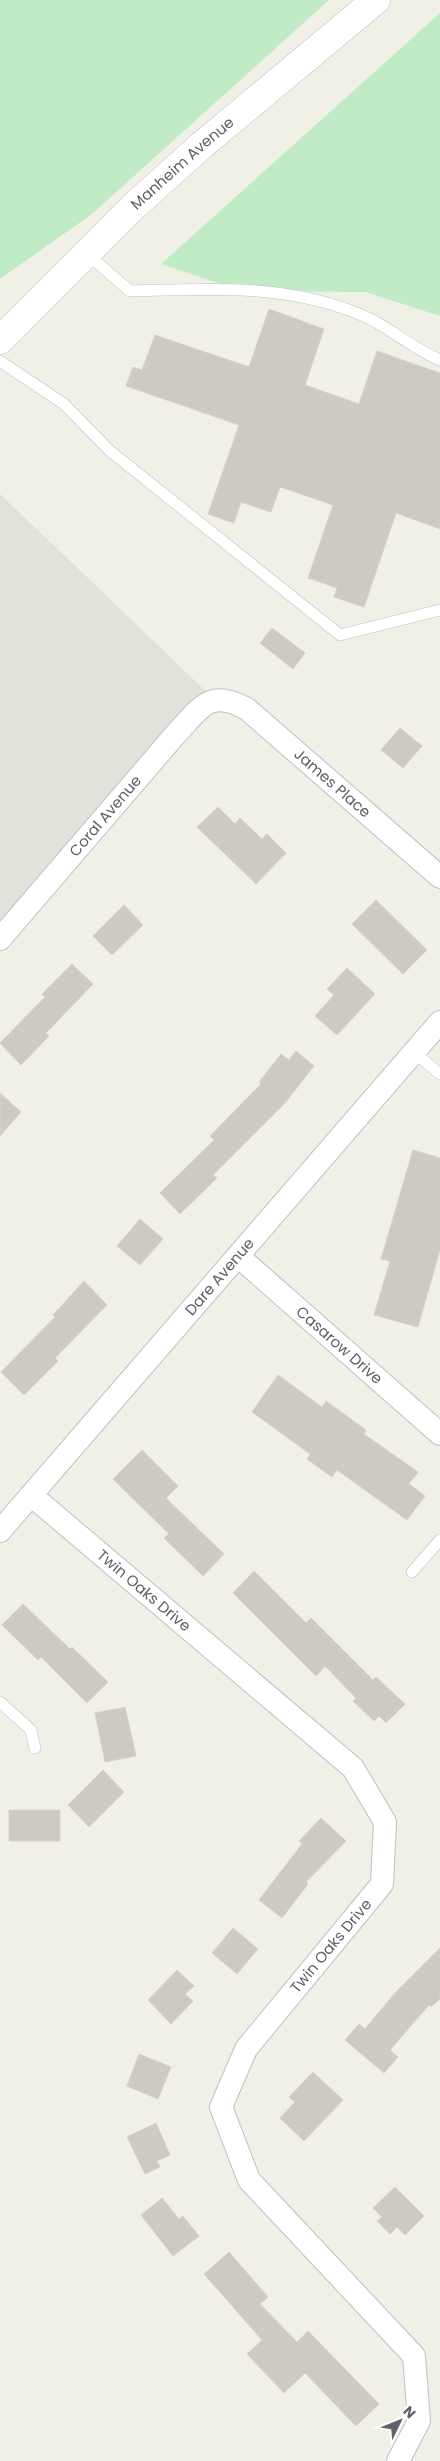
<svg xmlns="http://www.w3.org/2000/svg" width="440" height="2461" font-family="Poppins,sans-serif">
	<rect width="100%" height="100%" fill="#f1f0e6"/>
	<path fill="#e2e2db" d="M0,494L214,699L0,943Z"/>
	<path fill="#c1ebc6" d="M0,0H329L92,214L0,279Z
		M440,13V316L365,292L242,291L161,264Z"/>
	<path fill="#cdcac3" stroke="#d7d3c4" d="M269,309L324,329L305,385L359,404L377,351L440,373V529L396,513L364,607L334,597L337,588L308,578L333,505L280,487L271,512L241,502L234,523L208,514L239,425L126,386L133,367L142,370L155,335L249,367Z
		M272,628L305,653L293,669L260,643Z
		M400,728L422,746L403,768L381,750Z
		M218,807L235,824L240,818L262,839L267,834L286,853L256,884L197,827Z
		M376,900L427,950L403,974L352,924Z
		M124,905L143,925L112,955L93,936Z
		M72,964L93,984L46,1033L49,1036L21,1065L0,1043L45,997L42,994Z
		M347,968L375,994L337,1035L315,1016L334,995L327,989Z
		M296,1051L314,1066L285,1103L213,1175L217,1178L180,1214L160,1193L214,1140L210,1136L261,1084L259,1082L281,1054L289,1060Z
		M0,1093L21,1112L0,1136Z
		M413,1150L440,1158V1250L418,1327L374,1315L390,1261L381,1259Z
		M140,1219L163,1239L140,1265L117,1246Z
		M84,1281L107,1305L55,1358L58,1361L24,1395L1,1372L55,1317L53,1315Z
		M278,1375L322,1407L326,1401L366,1430L364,1434L418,1472L409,1484L425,1496L407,1520L337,1470L332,1477L307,1459L310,1454L252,1412Z
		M142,1450L178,1486L166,1498L224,1554L203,1576L164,1538L169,1534L113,1479Z
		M254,1571L306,1623L311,1618L373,1680L376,1677L405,1704L386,1723L379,1716L374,1721L353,1701L356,1698L325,1666L316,1676L233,1593Z
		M23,1604L70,1649L72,1647L108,1682L87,1703L41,1657L38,1660L2,1625Z
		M125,1707L136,1756L105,1762L95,1713Z
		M103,1770L124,1792L89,1827L68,1805Z
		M9,1810H60V1841H9Z
		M321,1818L346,1841L306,1882L308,1884L282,1918L259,1900L302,1844L299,1841Z
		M233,1928L258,1949L237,1974L212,1953Z
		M440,1948V1999L431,2007L429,2005L390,2050L398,2057L384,2073L345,2040L359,2024L365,2029L395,1993Z
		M177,1970L194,1986L185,1994L193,2001L171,2024L148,2000Z
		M139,2054L171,2067L158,2099L127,2086Z
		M313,2072L343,2100L304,2141L280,2118L295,2102L289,2097Z
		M156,2123L170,2155L157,2161L160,2167L145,2174L127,2137Z
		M395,2187L424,2216L405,2235L397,2227L390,2234L377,2221L382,2217L373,2208Z
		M162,2198L179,2219L183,2216L199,2236L173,2256L141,2215Z
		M229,2252L268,2297L260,2304L297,2342L308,2331L379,2404L356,2426L305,2373L284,2393L247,2354L262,2340L204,2274Z"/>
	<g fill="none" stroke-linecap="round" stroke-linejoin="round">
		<g stroke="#bebfc6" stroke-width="12">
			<path id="service" d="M86,253L130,291C211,289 288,283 364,316C391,328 413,349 440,360
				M0,361L64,404L110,451L340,635L440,610
				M414,1052L440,1074
				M412,1572L440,1540
				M0,1702L31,1730L35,1748"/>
		</g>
		<g stroke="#bebfc6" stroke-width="24">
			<g id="minor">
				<path id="s1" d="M0,939L175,735C201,708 208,688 247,709L440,877"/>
				<path id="s2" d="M238,1256L440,1434"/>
				<path id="s3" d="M31,1495L353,1768L385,1822L382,1884L246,2049L221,2107L249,2180L414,2356L419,2421L398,2461"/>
				<path id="s4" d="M0,1531L440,1022"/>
			</g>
		</g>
		<g stroke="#bebfc6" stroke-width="29">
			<g id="tertiary">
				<path id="s5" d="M0,340L134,206L202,145L376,0"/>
			</g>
		</g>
		<use href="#service" stroke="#fff" stroke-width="11"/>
		<use href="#minor" stroke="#fff" stroke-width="22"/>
		<use href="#tertiary" stroke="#fff" stroke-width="28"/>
	</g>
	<g text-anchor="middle" stroke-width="4.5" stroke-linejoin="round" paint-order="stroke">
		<g font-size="15" fill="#5e6168" stroke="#fff">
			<text dy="5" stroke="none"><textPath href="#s5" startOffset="254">Manheim Avenue</textPath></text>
			<text dy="5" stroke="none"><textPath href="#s1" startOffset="469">James Place</textPath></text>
			<text dy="5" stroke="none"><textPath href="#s1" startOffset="162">Coral Avenue</textPath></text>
			<text dy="5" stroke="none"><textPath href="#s4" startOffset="336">Dare Avenue</textPath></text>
			<text dy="5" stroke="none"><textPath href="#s2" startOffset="135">Casarow Drive</textPath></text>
			<text dy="5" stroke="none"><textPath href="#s3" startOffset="148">Twin Oaks Drive</textPath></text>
			<text transform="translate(331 1946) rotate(-50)" y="5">Twin Oaks Drive</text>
		</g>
	</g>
	<g transform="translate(400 2421) rotate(47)" stroke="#ffffff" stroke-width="4" paint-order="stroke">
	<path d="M0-4L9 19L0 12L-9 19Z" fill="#5e6168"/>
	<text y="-8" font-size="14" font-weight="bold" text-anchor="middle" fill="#5e6168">N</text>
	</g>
</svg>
